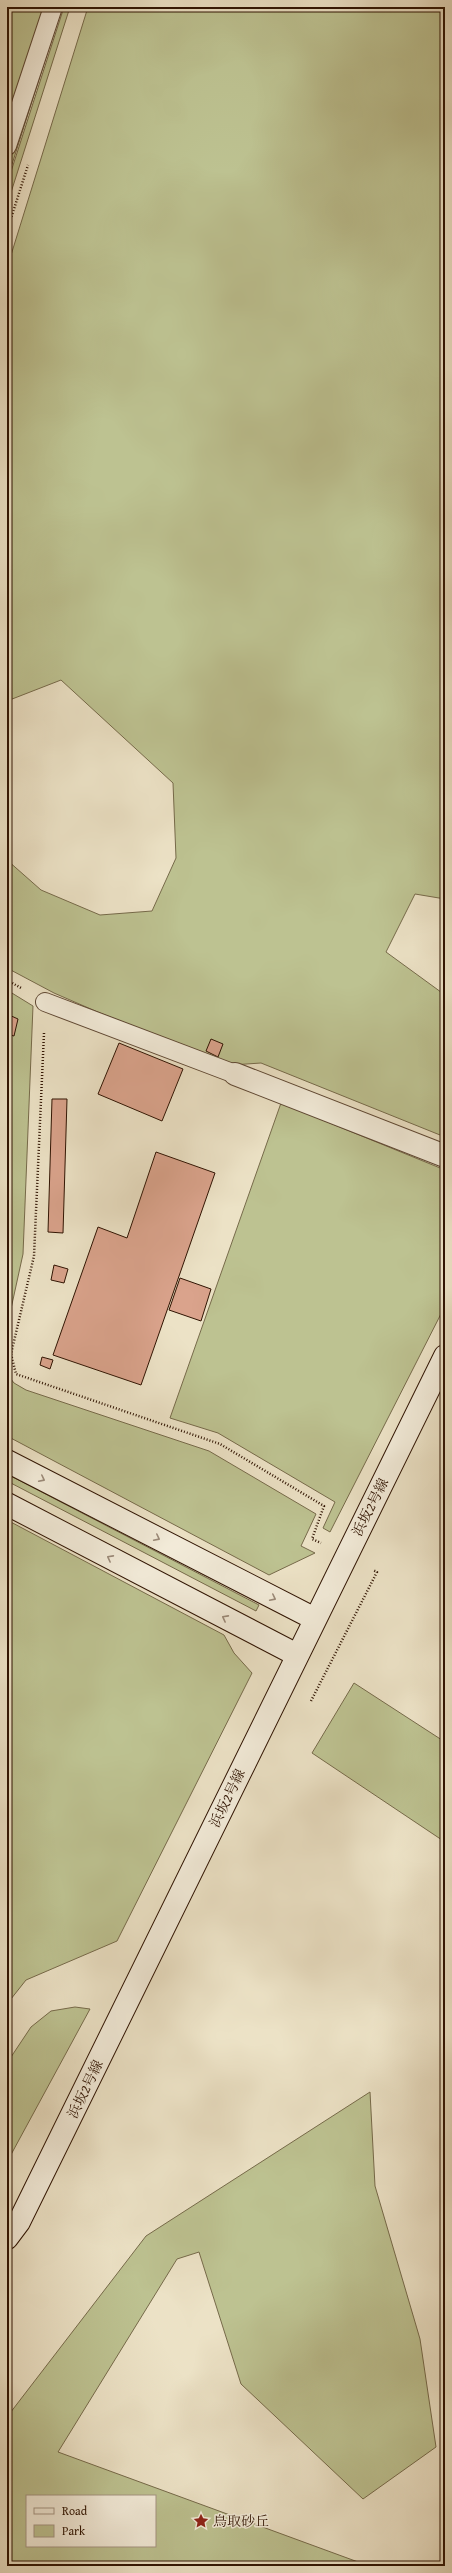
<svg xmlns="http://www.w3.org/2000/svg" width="452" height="2573" font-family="'Gentium Book Plus','Noto Serif JP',serif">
	<rect width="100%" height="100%" fill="#ece2c6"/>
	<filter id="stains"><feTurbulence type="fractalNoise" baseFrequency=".005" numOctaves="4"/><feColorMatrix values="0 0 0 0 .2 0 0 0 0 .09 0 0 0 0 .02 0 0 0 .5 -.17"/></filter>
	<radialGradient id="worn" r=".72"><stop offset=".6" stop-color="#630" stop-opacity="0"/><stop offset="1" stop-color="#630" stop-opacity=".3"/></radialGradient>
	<path fill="#bdc291" stroke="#766a4a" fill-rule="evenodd" d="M7,7H62L7,180Z
		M64,7H70L7,205V184Z
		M88,7H445V899L415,894L386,952L445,995V1137L261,1063L232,1065L100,1013L54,993L7,968V860L41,890L100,915L152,911L176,858L173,783L61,680L7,701V268Z
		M7,990L33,1006L23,1254L7,1327Z
		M281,1103L445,1170V1306L330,1532L323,1528L335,1502L218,1433L170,1418Z
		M7,1374L14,1383L26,1390L209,1451L316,1514L301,1546L315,1553L269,1575L7,1436Z
		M7,1474L259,1605L256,1611L7,1481Z
		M7,1520L224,1635L234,1653L252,1673L117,1941L26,1980L7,2004Z
		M354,1683L445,1742V1842L312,1753Z
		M75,2007L90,2009L7,2162V2063L31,2027L51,2011Z
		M370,2092L375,2186L420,2339L436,2447L363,2499L241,2384L199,2252L177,2259L58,2452L369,2566H7V2417L146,2236ZM27,2496H155V2546H27Z"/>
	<path fill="#daa38c" stroke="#2f1302" d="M7,1014L18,1019L14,1036L7,1034Z
		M211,1039L223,1044L218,1057L206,1051Z
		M119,1043L183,1069L162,1121L98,1094Z
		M52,1099H67L63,1233L48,1232Z
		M156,1152L215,1173L141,1385L53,1355L98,1227L127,1238Z
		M54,1265L68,1269L64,1283L51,1280Z
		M180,1278L211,1289L201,1321L169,1310Z
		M42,1357L53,1360L50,1369L40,1365Z"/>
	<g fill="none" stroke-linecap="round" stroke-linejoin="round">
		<g stroke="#5e4733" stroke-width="20">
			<path id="lane" d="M7,146L53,7
				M45,1002L235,1074"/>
		</g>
		<g stroke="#5e4733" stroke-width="24">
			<path id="street" d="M235,1074L445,1156"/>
		</g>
		<g stroke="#2f1302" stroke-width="24">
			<path id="secondary" d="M7,1461L315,1619
				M7,1504L297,1655
				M7,2238L19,2222L445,1356"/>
		</g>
		<path stroke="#2f1302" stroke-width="2.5" stroke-dasharray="1 2" stroke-linecap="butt" d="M7,231L28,165
			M7,980L21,988
			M44,1033L34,1256L11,1354L16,1374L220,1444L324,1506L312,1539L321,1543
			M311,1701L377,1572L373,1570"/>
		<use href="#lane" stroke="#f3ecda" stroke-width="18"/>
		<use href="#street" stroke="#f3ecda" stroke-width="22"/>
		<use href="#secondary" stroke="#f3ecda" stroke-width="22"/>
	</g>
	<defs><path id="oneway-chevron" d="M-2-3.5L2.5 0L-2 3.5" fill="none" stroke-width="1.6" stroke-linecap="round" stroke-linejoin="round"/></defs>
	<g stroke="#9b8a79">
		<use href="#oneway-chevron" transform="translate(42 1479) rotate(27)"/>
		<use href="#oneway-chevron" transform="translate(157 1538) rotate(27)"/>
		<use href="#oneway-chevron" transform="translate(110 1558) rotate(-152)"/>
		<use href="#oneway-chevron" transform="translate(273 1598) rotate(27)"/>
		<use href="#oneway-chevron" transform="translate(225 1618) rotate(-152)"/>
	</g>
	<defs>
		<g id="sight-bare" transform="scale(1.2)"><path d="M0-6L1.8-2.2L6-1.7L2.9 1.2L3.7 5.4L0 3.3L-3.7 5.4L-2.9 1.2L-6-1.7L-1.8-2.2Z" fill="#8f2418" stroke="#f3ecda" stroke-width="2.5" paint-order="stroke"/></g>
	</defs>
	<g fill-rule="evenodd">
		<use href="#sight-bare" x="201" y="2521"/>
	</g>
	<g text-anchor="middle" stroke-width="3" stroke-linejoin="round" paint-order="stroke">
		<g font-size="14" fill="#2f1302" stroke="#f3ecda">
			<text transform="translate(370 1507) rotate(-63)" y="5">浜坂2号線</text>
			<text transform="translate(227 1798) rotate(-64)" y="5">浜坂2号線</text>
			<text transform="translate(85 2089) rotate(-64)" y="5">浜坂2号線</text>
		</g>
		<g font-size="14" fill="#2f1302" stroke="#f3ecda" text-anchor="start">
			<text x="213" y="2526">鳥取砂丘</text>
		</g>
	</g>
	<rect width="452" height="2573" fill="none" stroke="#ece2c6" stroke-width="24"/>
	<rect x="8" y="8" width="436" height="2557" fill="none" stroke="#2f1302" stroke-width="2"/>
	<rect x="12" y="12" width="428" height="2549" fill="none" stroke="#2f1302"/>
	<rect x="26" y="2495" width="130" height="52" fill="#f3ecda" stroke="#a59584"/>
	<rect x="34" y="2508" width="20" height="6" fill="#f3ecda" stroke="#a59584"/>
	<text x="62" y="2515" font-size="12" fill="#2f1302">Road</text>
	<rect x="34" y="2525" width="20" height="12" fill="#bdc291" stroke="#a59584"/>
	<text x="62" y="2535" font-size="12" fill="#2f1302">Park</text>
	<rect width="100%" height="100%" filter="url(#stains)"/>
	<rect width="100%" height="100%" fill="url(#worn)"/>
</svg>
